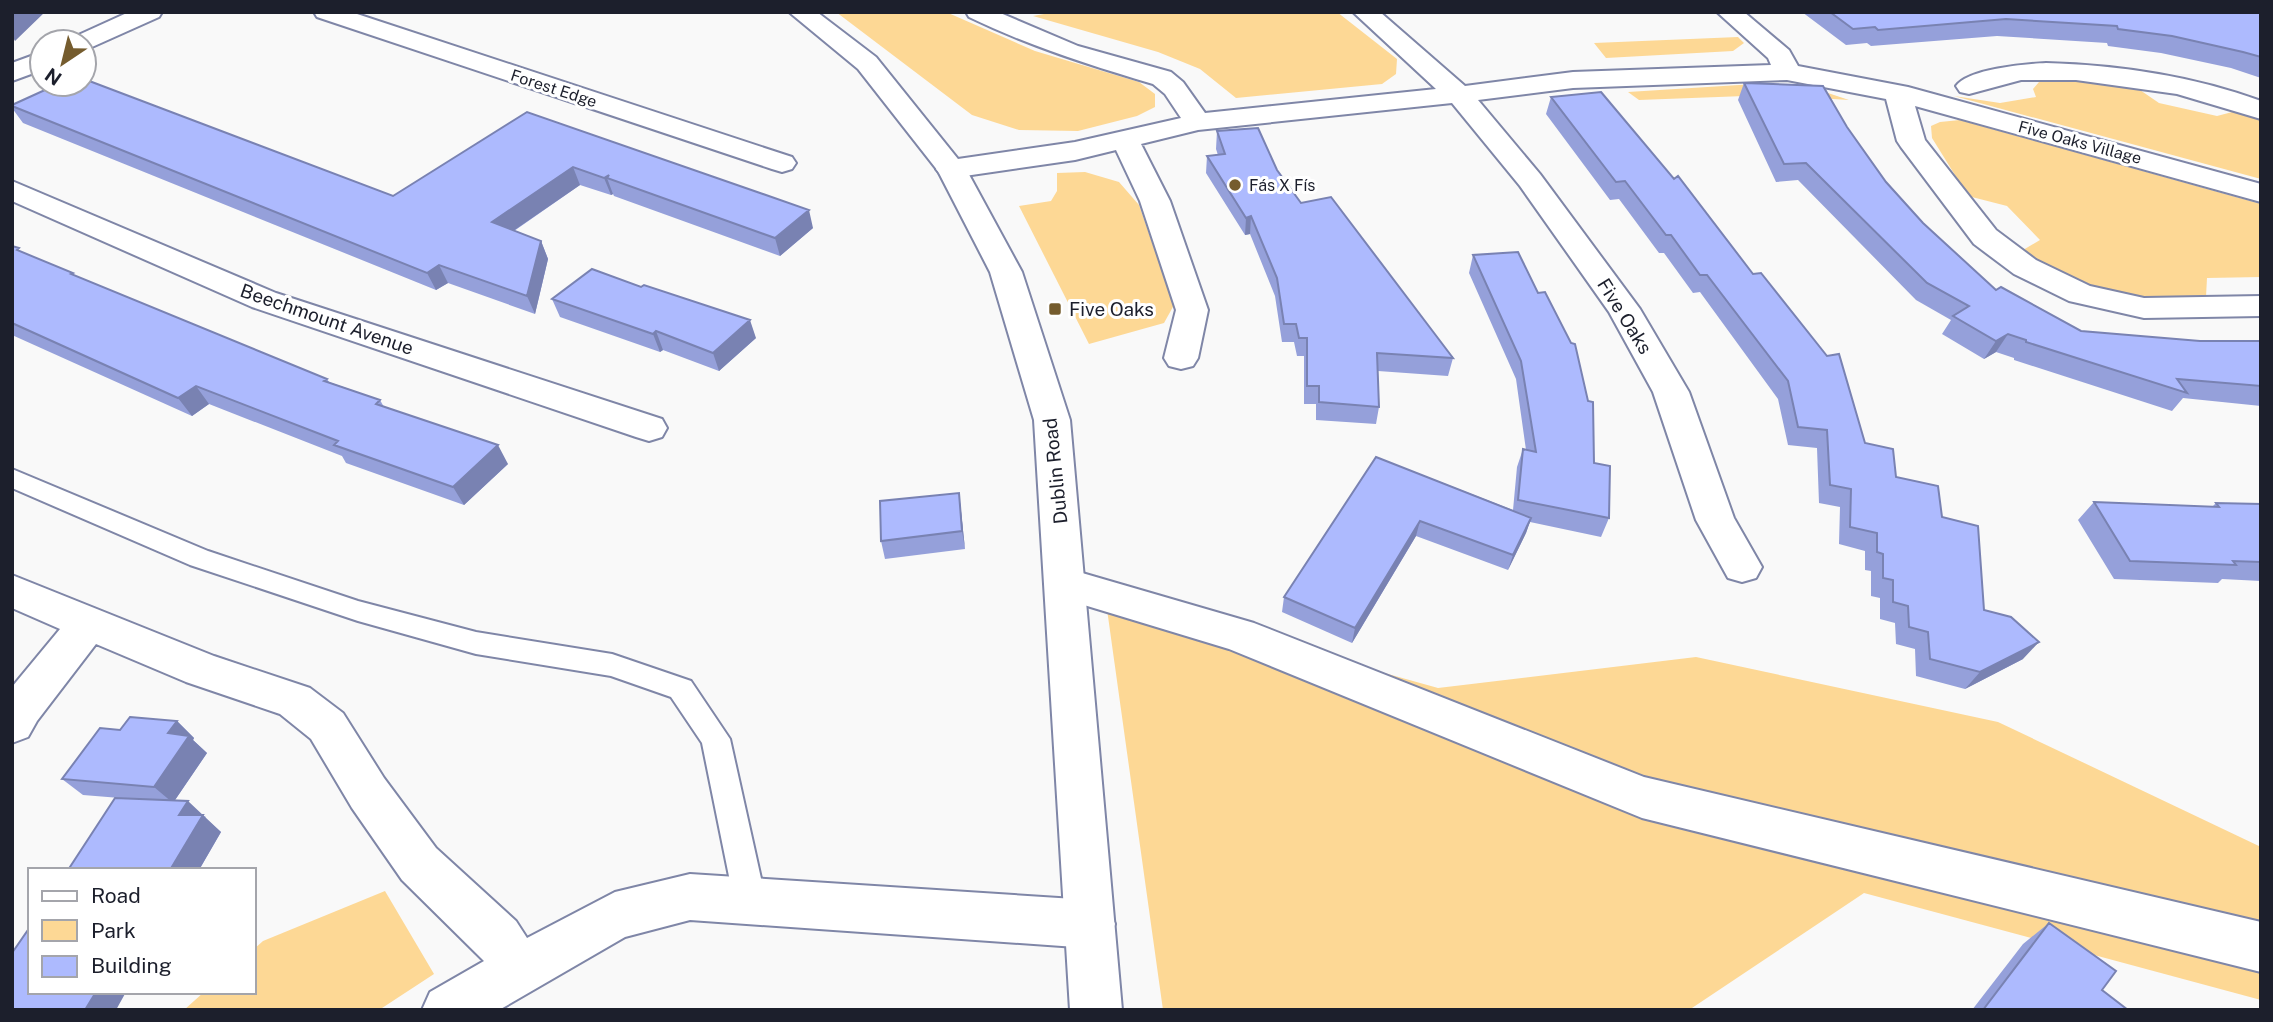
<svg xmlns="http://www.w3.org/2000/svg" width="2273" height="1022" font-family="'Public Sans',sans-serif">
	<rect width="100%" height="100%" fill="#f9f9f9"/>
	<path fill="#fdd895" d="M836,12H946L1035,51L1139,82L1155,94V107L1137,116L1078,131L1019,130L972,115Z
		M1055,12H1337L1397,59L1396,74L1382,84L1236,98L1200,69L1158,52L1033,16Z
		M1738,37L1744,43L1733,51L1606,58L1594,43Z
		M2049,79L2097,82L2140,90L2159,103L2217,116L2236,111L2261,120V179L1954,96L2000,103L2036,97L2033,89L2039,82Z
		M1771,83L1828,93L1849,100L1771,95L1639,100L1628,92Z
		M1960,120L2261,204V277L2207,278L2206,297C2183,297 2158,299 2134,297C2094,294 2055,274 2023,250L2040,240L2007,206L1968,196L1932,138L1931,126L1940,122Z
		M1085,172L1119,182L1139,205L1174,305L1164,323L1089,344L1019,206L1051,201L1057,191V173Z
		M1105,595L1438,688L1696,657L1998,722L2261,847V1000L1864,893L1689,1010H1163Z
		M385,891L434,974L379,1010H184L204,992H254V949L263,941Z"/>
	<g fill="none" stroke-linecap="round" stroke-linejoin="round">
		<g stroke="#7f86a7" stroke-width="4">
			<path id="lane" d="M12,469L208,551L358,601L476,632L612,654L691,681L730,739L766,901L761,912L750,916L739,912L734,901L702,743L671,697L611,676L476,654L358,621L190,565L12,488Z"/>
		</g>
		<g stroke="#7f86a7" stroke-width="4">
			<path id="street" d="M129,12H162L159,17L92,47L84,49V42H70L74,37Z
				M314,12H351L792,157L796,163L792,169L782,172L772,169L317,17Z
				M966,12H998L1078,46L1171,72L1183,82L1205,113L1436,89L1353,12H1380L1465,86L1573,72L1771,65L1768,58L1717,12H1744L1789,50L1798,66L1908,87L2261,184V202L1915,106L1925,140L1996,230L2036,260L2090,286L2144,298L2261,296V316L2144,318L2069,301L2014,274L1974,244L1901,147L1897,141L1886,99L1787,80L1573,88L1478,100L1540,174L1640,309L1689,392L1734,518L1762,567L1756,578L1742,582L1728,578L1696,520L1653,392L1609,312L1520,186L1452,103L1198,130L1141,144L1170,201L1208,310L1198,358L1193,366L1181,369L1169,366L1164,358L1176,310L1140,201L1116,150L1075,160L951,178L941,175L936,169L941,163L951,160L1075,142L1181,118L1165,94L1153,84C1089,65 1029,46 969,17Z
				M42,52V70L12,81V63Z
				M2046,63C2118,65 2193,76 2261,101V119L2177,94L2076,80H2021L1969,94L1960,92L1956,86C1968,69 2025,64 2046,63Z
				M12,181L276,293L662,419L667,428L662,437L649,441L636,437L252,307L12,201Z
				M1065,568L1254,623L1644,777L2261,922V972L1642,818L1229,649L1051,595L1045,584L1051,573Z
				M12,575L214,656L310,688L343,713L384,778L436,848L516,921L527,938L615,892L690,874L1090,900L1108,907L1115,924L1108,941L1090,948L690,920L625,937L499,1010H422L430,992L484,961L402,880L352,808L311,739L280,714L186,682L96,644L37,721L28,737L12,743V687L60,629L12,608Z"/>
		</g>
		<g stroke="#7f86a7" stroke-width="4">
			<path id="secondary" d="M789,12H817L876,57L966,169L1022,272L1070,420L1122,1010H1070L1034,420L990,272L938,171L858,69Z"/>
		</g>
		<use href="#lane" fill="#fff" fill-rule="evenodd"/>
		<use href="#street" fill="#fff" fill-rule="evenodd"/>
		<use href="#secondary" fill="#fff" fill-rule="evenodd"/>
	</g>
	<path fill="#95a0da" d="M1802,12H2261V78L2231,68L2161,53L2108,46L2107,43L1997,36L1871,46L1867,43L1846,45Z
		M1744,83L1847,127L1886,182L1923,223L1996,290L2081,331L2200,341H2261V406L2183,398L2172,411L2014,360V358L1996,352L1984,359L1942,334L1951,320L1916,300L1798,180L1776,182L1738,100Z
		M1551,97L1896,477L1942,517L1984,610L2023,659L1965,689L1916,676L1915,649L1896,644L1895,623L1880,619V598L1871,596V571L1865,570V551L1839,544L1840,507L1819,503L1817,448L1788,445L1778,399L1700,292L1693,293L1664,253H1659L1619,199L1610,200L1546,114Z
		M12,105L393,196L527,112L813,228L780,256L614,196L613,194L611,195L580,185L514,231L541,241L548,259L535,314L448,283L436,290L23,123L12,108Z
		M1217,131L1277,170L1301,203L1453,358L1448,376L1378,371L1379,407L1376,424L1316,420V404H1304V356H1297L1294,342H1282L1275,296L1250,234L1245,235L1206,173L1207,156L1218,155L1216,149Z
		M12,246L21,252L75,276L327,379L329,382L380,400L384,407L508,464L464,505L346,463L342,456L209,404L192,416L12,335Z
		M1473,255L1594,463L1609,518L1601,537L1530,522L1526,533L1508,570L1416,536L1352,643L1282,612L1284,597L1376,457L1513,510L1517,467L1523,449L1526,450L1516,379L1469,273Z
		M552,299L756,338L719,371L663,350L660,352L560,317Z
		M959,493L965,549L885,559L881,541Z
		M2094,502L2212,507L2216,503L2261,504V581L2222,579L2218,583L2114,579L2078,520Z
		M177,721L194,738L193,740L207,753L175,800L206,817L205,818L221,832L199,870H68L120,798L83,795L62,779L120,730Z
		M2049,923L2102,990L2128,1010H1972L2023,944Z"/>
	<path fill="#7982b2" d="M16,12H45L15,41L12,36V16Z
		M573,167L580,185L500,240L492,222Z
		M609,175L607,178L613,194L611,195L604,178Z
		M809,210L813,228L780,256L775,238Z
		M1251,216L1250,234L1245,235L1246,218Z
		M541,241L548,259L535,314L527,296Z
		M439,265L448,283L436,290L427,273Z
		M750,320L756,338L719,371L713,353Z
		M656,331L663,350L660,352L653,334Z
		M2008,334L1996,352L1984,359L1996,341Z
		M196,386L209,404L192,416L178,398Z
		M498,445L508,464L464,505L453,487Z
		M959,493L961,511L965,549L962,531Z
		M1531,518L1526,533L1508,570L1513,555Z
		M1420,521L1416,536L1352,643L1355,628Z
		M2039,642L2023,659L1965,689L1980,672Z
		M177,721L194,738L193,740L207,753L173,803L154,787L168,733Z
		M188,801L221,832L199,870H170L179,815Z
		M96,992H126L116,1010H85Z"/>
	<path fill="#adbafe" stroke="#7982b2" stroke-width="2" d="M1830,12H2261V57L2243,52L2172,36L2118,29L2117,26L2006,19L1878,30L1875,27L1853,29Z
		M84,79L393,196L527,112L809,210L775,238L607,178L609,175L604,178L573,167L492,222L541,241L527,296L439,265L427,273L12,106V105L58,84H84Z
		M1744,83L1823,86L1847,127L1886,182L1923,223L1996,290L2001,287L2081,331L2200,341H2261V386L2177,379L2187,393L2026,342V340L2008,334L1996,341L1953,316L1969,306L1927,283L1806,163L1784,164Z
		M1601,92L1674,179L1678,176L1753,274L1761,273L1827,356L1839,354L1865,443L1893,449L1896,477L1938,486L1942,517L1978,526L1984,610L2011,617L2039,642L1980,672L1930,659L1928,632L1909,627L1908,606L1893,602V580L1883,578V554L1877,552V533L1850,527L1851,489L1830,485L1827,430L1798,427L1788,381L1707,275H1700L1671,235H1666L1625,181L1616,182L1551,97Z
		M1258,128L1277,170L1301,203L1331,197L1453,358L1377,353L1379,407L1319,402V386H1307V338H1299L1296,324H1284L1277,278L1251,216L1246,218L1207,156L1225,154L1217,131Z
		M12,246L19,248L17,250L73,273L71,274L327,379L324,381L380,400L376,404L498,445L453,487L334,445L338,441L196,386L178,398L12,323Z
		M1518,252L1538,293L1545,292L1571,343L1575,344L1588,401L1593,402L1594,463L1610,466L1609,518L1518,500L1523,449L1536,452L1521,361L1473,255Z
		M592,269L641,287L644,285L750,320L713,353L656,331L653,334L552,299Z
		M1376,457L1531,518L1513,555L1420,521L1355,628L1284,597Z
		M959,493L962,531L881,541L880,501Z
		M2094,502L2219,507L2216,503L2261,504V562L2233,561L2236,565L2130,561Z
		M130,717L177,721L168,733L189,736L154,787L62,779L100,728L120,730Z
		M115,798L188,801L179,815H203L170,870H68Z
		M2049,923L2116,971L2102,990L2128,1010H1983Z
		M30,927V992H96L85,1010H12V953Z"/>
	<g fill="#755c2e" stroke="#fff" stroke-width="2.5">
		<circle cx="1235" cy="185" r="7"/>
		<rect x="1048" y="302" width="14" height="14" rx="3.5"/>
	</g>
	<g text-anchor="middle" stroke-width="6" stroke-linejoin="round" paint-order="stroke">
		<g font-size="16" fill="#1c1f2c" stroke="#fff">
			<text transform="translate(554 88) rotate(18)" y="6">Forest Edge</text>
			<text transform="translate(2080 142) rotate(15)" y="6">Five Oaks Village</text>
		</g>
		<g font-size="16" fill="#1c1f2c" stroke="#fff" text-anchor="start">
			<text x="1249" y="191">Fás X Fís</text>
		</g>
		<g font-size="19" fill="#1c1f2c" stroke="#fff" text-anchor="start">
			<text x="1069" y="316">Five Oaks</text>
		</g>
		<g font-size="19" fill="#1c1f2c" stroke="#fff">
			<text transform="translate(1625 316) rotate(58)" y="7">Five Oaks</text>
			<text transform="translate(327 319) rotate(19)" y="7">Beechmount Avenue</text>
			<text transform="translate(1055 471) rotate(-96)" y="7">Dublin Road</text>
		</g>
	</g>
	<rect width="2273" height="1022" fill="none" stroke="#1c1f2c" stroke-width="28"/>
	<rect x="28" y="868" width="228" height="126" fill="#ffffff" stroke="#a4a5ab" stroke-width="2"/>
	<rect x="42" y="891" width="35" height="10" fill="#ffffff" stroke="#a4a5ab" stroke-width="2"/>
	<text x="91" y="903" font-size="21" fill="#1c1f2c">Road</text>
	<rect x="42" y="920" width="35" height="21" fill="#fdd895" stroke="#a4a5ab" stroke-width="2"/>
	<text x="91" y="938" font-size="21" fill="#1c1f2c">Park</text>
	<rect x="42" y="956" width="35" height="21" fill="#adbafe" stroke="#a4a5ab" stroke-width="2"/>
	<text x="91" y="973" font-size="21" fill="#1c1f2c">Building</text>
	<g transform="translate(63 63) rotate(215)"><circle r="33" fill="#ffffff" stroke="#a4a5ab" stroke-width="2"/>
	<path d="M0-5L12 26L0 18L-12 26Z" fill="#755c2e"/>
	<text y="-10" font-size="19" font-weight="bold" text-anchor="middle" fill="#1c1f2c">N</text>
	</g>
</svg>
